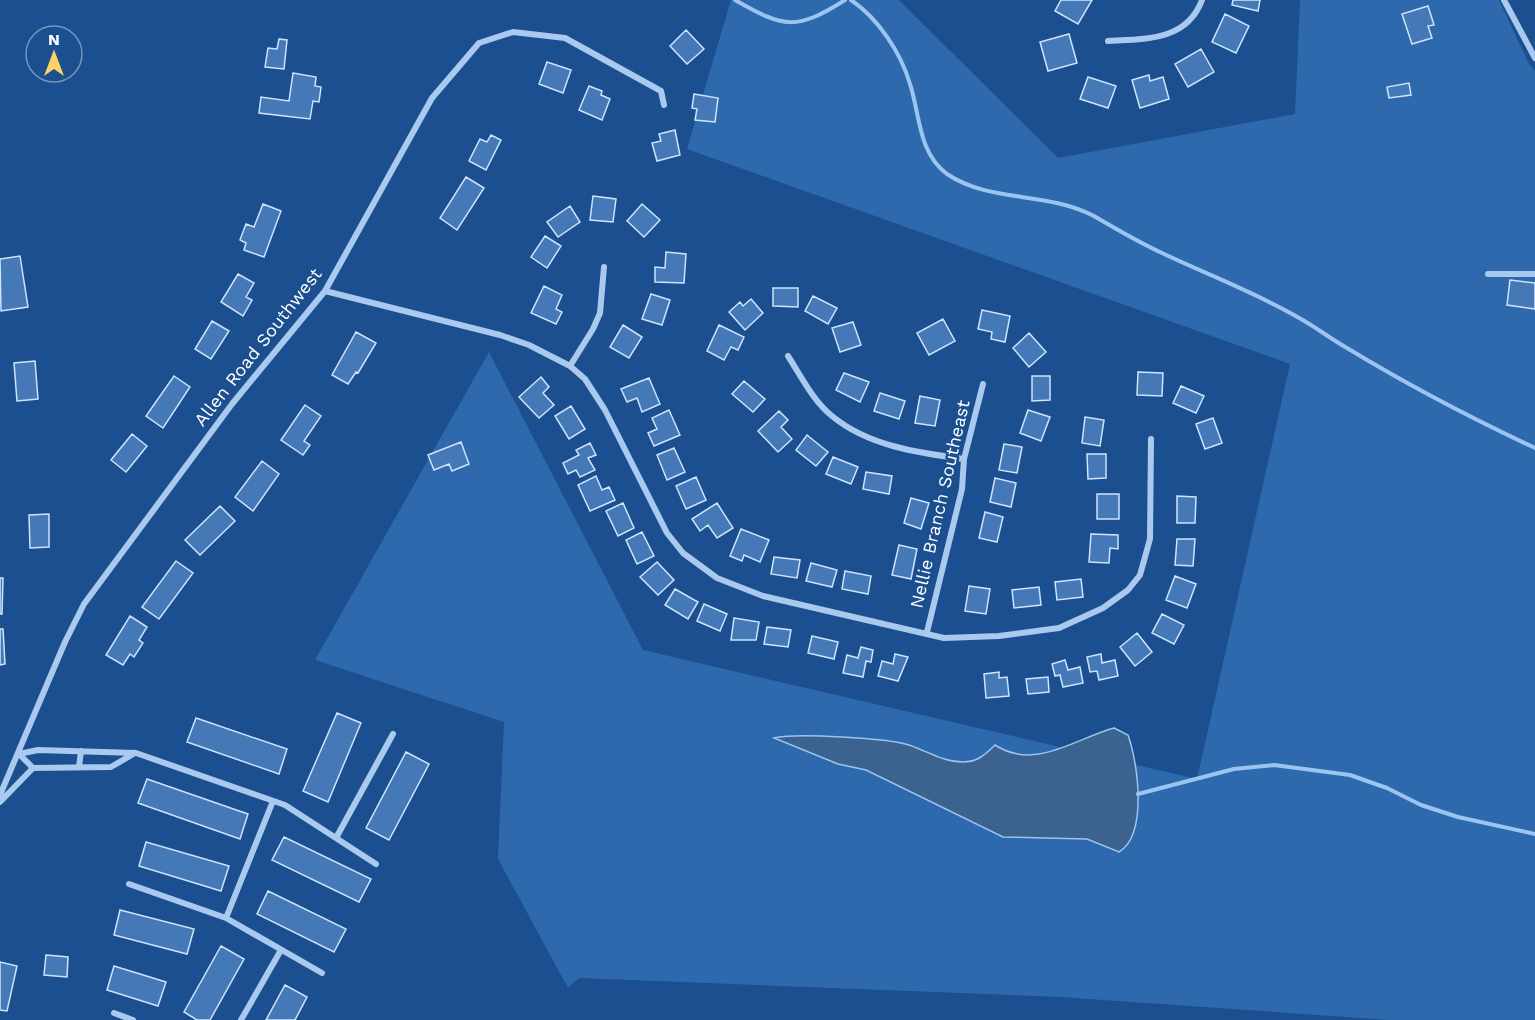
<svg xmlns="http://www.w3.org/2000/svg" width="1535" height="1020" font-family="'Work Sans',sans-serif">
	<rect width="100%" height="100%" fill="#1b4f8f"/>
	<path fill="#2e69ad" d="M731,0H899L1058,158L1295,114L1300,0H1499L1529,64L1535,71V1020H1389L1060,997L579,978L568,988L498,859L504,722L315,660L489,352L643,650L1197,779L1290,364L687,149Z"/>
	<path fill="#3c6290" stroke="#9cc4f0" stroke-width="1.5" d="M1114,728L1128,735C1138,763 1148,835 1119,852L1087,839L1003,837L866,770L838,764L774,738C796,733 887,738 909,745C927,751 943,762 963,762C977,762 985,755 995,745C1035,771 1074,739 1114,728Z"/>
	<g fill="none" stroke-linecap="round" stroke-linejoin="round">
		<path stroke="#9cc4f0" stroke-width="4" d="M735,0C784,28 796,31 845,0
			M851,0C878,18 901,53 910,84C920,114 918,153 947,174C990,203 1046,191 1094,216C1116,229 1138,242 1162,253C1208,275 1257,293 1301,319C1317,328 1331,339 1347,348C1408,385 1471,418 1535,448
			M1138,794L1234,769L1274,765L1350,775L1387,788L1421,805L1458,817L1535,834"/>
	</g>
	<path fill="#4478b7" stroke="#cfe3fa" stroke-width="1.5" d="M1061,0H1092L1078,24L1055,11Z
		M1233,0H1260L1258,11L1232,5Z
		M1428,6L1434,25L1428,26L1432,38L1412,44L1402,14Z
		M1225,14L1249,26L1236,53L1212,42Z
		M686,30L704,49L687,64L670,46Z
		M1069,34L1077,63L1048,71L1040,42Z
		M279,39L287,40L284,69L265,67L268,48L277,49Z
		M1201,49L1214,72L1188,87L1175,64Z
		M547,62L571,70L563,93L539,84Z
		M293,73L316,77L315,86L321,87L319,102L313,101L310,119L259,113L261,97L289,101Z
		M1149,75L1150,81L1163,77L1169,99L1140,108L1132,80Z
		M1088,77L1116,86L1108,108L1080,99Z
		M1409,83L1411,95L1389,98L1387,87Z
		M589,86L602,91L601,95L610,99L602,120L579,110Z
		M694,94L718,98L715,122L695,120L697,109L692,108Z
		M675,130L680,155L657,161L652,143L661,141L659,134Z
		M491,135L501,140L486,170L469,161L480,139L487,142Z
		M466,177L484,188L457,230L440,218Z
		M593,196L616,199L613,222L590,220Z
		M263,204L281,211L264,257L244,250L246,243L240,240L246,224L254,227Z
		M642,204L660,220L644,237L627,221Z
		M570,206L580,222L558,237L547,222Z
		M545,236L561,246L547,268L531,257Z
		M666,252L686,254L684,283L655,282V267L665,268Z
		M20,256L28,307L1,311L0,259Z
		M238,274L254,283L246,297L252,300L243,316L221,302Z
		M1510,280L1535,283V309L1507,305Z
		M544,286L562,295L556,309L562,312L556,324L531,313Z
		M773,288H798V307L773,306Z
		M651,294L670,300L662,325L642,319Z
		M813,296L837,308L828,324L805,311Z
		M751,299L763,313L745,330L729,312L740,302L743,306Z
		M982,310L1010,316L1005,342L991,339L992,332L978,329Z
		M943,319L955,341L929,355L917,333Z
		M212,321L229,331L211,359L195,349Z
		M853,322L861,345L840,352L832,328Z
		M623,325L642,337L629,358L610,347Z
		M719,325L744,337L738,350L731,347L724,360L707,351Z
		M356,332L376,343L358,373L356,372L348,384L332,375Z
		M1029,333L1046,352L1029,367L1013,348Z
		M35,361L38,399L17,401L14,363Z
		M1138,372L1163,373L1162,396L1137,395Z
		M844,373L869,382L860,402L836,390Z
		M174,376L190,387L163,428L146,416Z
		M1032,376H1050V400L1032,401Z
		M541,377L549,387L543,393L554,405L539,418L519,397Z
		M649,378L660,404L642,412L637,398L627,402L621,389Z
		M744,381L765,399L753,412L732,394Z
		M1181,386L1204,396L1196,413L1173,403Z
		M880,393L905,401L899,419L874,411Z
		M920,396L940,400L935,426L915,423Z
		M305,405L321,416L304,441L310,445L303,455L281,440Z
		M571,406L585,429L569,439L555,416Z
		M669,410L680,435L654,446L648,433L657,429L652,418Z
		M1028,410L1050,417L1041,441L1020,433Z
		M779,411L788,420L781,427L792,439L778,452L758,431Z
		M1085,417L1104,420L1100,446L1082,443Z
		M1213,418L1222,443L1205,449L1196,424Z
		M132,434L147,446L126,472L111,460Z
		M807,435L828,452L816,466L796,450Z
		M461,442L469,464L452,471L449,464L434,470L428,455Z
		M590,443L596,455L588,458L595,470L580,477L576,470L568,474L563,463L579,455L576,450Z
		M1004,444L1022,447L1017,473L999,470Z
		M674,448L685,472L667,480L657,455Z
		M1087,454H1106V478L1088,479Z
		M833,457L858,467L851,484L826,474Z
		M262,461L279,474L253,511L235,497Z
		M866,472L892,476L889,494L863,489Z
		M596,476L602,490L609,487L615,500L590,511L578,485Z
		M696,477L706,500L686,509L676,486Z
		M995,478L1016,483L1011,507L990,502Z
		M1097,494H1119V519H1097Z
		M1177,496L1196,497L1195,523H1177Z
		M911,498L929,503L921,529L904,523Z
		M623,503L634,528L618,536L606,511Z
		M717,503L733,528L717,538L708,525L700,531L692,519Z
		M220,506L235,521L200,555L185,540Z
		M985,512L1003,517L997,542L979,538Z
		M49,514V547L30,548L29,515Z
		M741,529L769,540L760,562L744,555L742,561L730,556Z
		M642,532L654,556L637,564L626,540Z
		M1091,534L1118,535V549L1110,548L1109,563L1089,562Z
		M1177,539H1195L1193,566L1175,565Z
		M899,545L917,549L911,579L892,575Z
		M774,557L800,560L797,578L771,574Z
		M176,561L193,573L159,619L142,607Z
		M657,562L674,580L658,595L640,577Z
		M811,563L837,570L832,587L806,581Z
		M845,571L871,576L868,594L842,589Z
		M1175,576L1196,584L1187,608L1166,600Z
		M0,578H3L2,614H0Z
		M1081,579L1083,597L1057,600L1055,582Z
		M969,586L990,589L986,614L965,611Z
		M1039,587L1041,605L1014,608L1012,590Z
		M675,589L698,602L688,619L665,605Z
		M704,604L727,614L720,631L697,621Z
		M1162,614L1184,625L1174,644L1152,633Z
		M130,616L147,627L139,640L143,643L134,657L130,654L123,665L106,655Z
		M734,618L759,622L756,640H731Z
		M767,627L791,630L788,647L764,644Z
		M0,629H3L5,664L0,665Z
		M1137,633L1152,652L1135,666L1120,647Z
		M812,636L838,642L834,659L808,653Z
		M861,647L873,650L871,662L866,661L863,677L843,673L847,655L858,658Z
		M895,654L908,657L898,681L878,676L882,661L893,664Z
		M1101,654L1102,663L1115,660L1118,676L1099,680L1097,671L1090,672L1087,657Z
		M1065,660L1068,670L1080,667L1083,683L1063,687L1060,675L1055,676L1052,664Z
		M999,672V678L1007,677L1009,696L986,698L984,674Z
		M1048,677L1049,692L1028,694L1026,679Z
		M337,713L361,723L328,802L303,791Z
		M196,718L287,749L279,774L187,742Z
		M406,752L429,764L389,840L366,828Z
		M147,779L248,814L240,839L138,803Z
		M284,837L371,879L359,902L272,860Z
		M146,842L229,866L221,891L139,866Z
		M268,891L346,929L334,952L257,914Z
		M120,910L194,929L187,954L114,935Z
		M221,946L244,959L210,1020H197L184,1012Z
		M46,955L68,957L67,977L44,975Z
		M0,962L17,966L7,1011L0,1010Z
		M114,966L166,982L158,1006L107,990Z
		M285,985L307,997L295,1020H266Z"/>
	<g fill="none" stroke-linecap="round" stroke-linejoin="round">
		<path stroke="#a9c9ee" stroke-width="6" d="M1504,0L1535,58
			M1108,41C1145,39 1187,41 1202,0
			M1488,274H1535
			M325,291L500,335L529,345L570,366L585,379L605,410L667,533L683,553L717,578L763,596L944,638L999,636L1059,628L1103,608L1128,590L1140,575L1150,539L1151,439
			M788,356C801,376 813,401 832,416C868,446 919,453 964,459
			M570,366L593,329L600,313L604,267
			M927,632L962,489L964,459L983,384
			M19,754L38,750L136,753L285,805L376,864
			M19,754L33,768
			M79,767L81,751
			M0,795L65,642L84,604L232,404L325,291L432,98L479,43L513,32L565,38L661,91L664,105
			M0,802L33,768L111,767L135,753
			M336,838L393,734
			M129,884L226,918L322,973
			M226,918L273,801
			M114,1013L133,1020
			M241,1020L281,950"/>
	</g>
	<g text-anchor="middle" stroke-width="5" stroke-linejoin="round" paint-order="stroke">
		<g font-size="18" fill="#fff" stroke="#1b4f8f">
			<text transform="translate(258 347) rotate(-52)" y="6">Allen Road Southwest</text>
			<text transform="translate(940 504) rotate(-77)" y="6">Nellie Branch Southeast</text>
		</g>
	</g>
	<g transform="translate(54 54)"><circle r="28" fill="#1b4f8f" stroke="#7695bc" stroke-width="1.5"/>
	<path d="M0-4.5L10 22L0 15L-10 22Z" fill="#ffd166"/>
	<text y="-9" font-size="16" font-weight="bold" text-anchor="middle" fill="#ffffff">N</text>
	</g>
</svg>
